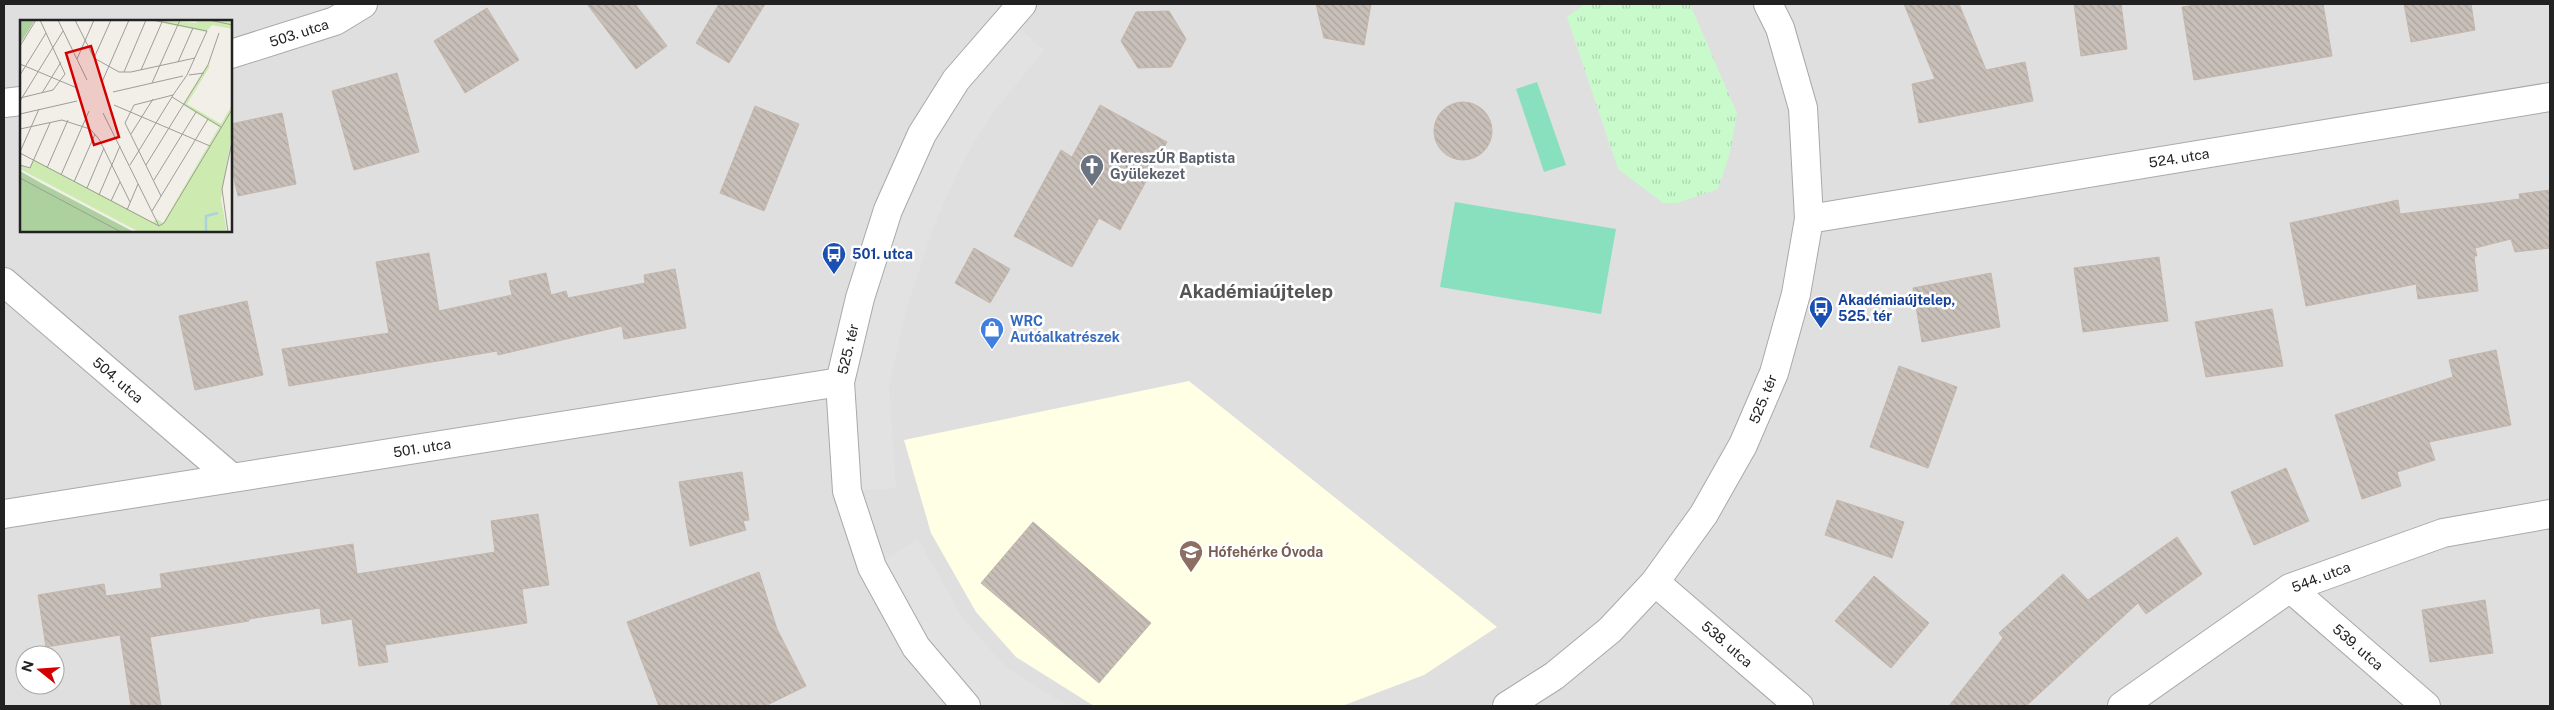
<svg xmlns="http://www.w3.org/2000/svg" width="2554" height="710" font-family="'Public Sans',sans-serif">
	<defs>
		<pattern id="park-tufts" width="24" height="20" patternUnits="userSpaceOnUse" patternTransform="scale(1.25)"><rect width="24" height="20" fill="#c8facc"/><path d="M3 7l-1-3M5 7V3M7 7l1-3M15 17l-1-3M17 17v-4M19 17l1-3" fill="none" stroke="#acd6af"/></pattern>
		<pattern id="building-back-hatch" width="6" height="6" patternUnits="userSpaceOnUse" patternTransform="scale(1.25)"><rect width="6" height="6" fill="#c7bfb8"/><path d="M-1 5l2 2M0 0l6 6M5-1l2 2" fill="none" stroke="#aba49e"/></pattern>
	</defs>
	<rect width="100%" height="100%" fill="#f2efe9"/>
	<path fill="#e0dfdf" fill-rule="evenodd" d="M4,4H2550V706H4ZM21,21H231V231H21ZM25,655H55V685H25Z"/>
	<path fill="#ffffe5" d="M1189,381L1497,627L1424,675L1342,706H1094L1016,657L976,612L931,533L904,440Z"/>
	<path fill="url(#park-tufts)" d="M1585,4H1690L1737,113L1730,153L1718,189L1677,203H1663L1618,169L1567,17Z"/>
	<path fill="#88e0be" d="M1537,82L1566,165L1544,172L1516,89Z
		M1455,202L1616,229L1601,314L1440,287Z"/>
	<path fill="#e2e2e2" d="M1008,19L1044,50L996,109L965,157L933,227L906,311L889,386L896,488L847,491L840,382L888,210Z
		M918,539L964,620L1007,668L1068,706H966L872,567Z"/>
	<path fill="url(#building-back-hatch)" stroke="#c4b6ab" d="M587,4H635L667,46L636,69Z
		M719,4H765L729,63L696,43Z
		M1316,4H1371L1364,45L1324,38Z
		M1904,4H1959L1986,70L2025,62L2033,101L1919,123L1912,84L1935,79Z
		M2074,4H2121L2127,49L2081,56Z
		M2203,4H2323L2332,56L2194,80L2182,7Z
		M2404,4H2471L2475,30L2411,42Z
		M487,8L519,60L465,93L434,41Z
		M1169,11L1186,39L1171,67L1138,68L1121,41L1136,12Z
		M397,73L419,152L354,170L332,91Z
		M1434 131a29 29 0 1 1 58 0a29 29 0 1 1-58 0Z
		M1100,105L1167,142L1120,230L1099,218L1072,267L1014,236L1061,150L1072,157Z
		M755,106L799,124L764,211L720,193Z
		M282,113L296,184L238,196L231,165V124Z
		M2550,190V248L2515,252L2511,239L2475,248L2477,256H2474L2478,291L2418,299L2416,284L2306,306L2290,223L2398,200L2400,214L2520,199L2519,194Z
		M974,248L1010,269L990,303L955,283Z
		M429,253L439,311L512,295L509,281L546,273L551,295L566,291L568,298L645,283L644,275L675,269L686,328L624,339L622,326L498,355L497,351L289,386L282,349L389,333L376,262Z
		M2159,257L2168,321L2083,332L2074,268Z
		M1991,273L2000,327L1922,342L1913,288Z
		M247,301L263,375L195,390L179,316Z
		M2272,309L2283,366L2206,377L2195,322Z
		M2496,350L2511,425L2429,442L2435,460L2397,472L2401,486L2362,499L2335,415L2453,377L2449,360Z
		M1899,366L1957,387L1928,468L1870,447Z
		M2286,468L2309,521L2254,545L2231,492Z
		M742,472L749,520L743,521L746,530L690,546L679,482Z
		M1837,500L1904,522L1892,558L1825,535Z
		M538,514L549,585L522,589L527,623L385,645L388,662L359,666L352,619L322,624L320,608L249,619V621L150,637L161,706H131L120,635L46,647L38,595L104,584L106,596L162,588L160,574L353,544L357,574L495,552L491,521Z
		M1033,522L1151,623L1099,683L981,583Z
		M2177,537L2202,574L2146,614L2138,603L2026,706H1949L2003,638L1999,633L2063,574L2088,600Z
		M759,572L777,629L806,686L765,706H659L627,622Z
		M1874,576L1929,623L1891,668L1835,621Z
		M2485,600L2493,653L2430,662L2422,610Z"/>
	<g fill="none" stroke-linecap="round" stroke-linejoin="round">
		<g stroke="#a9a9a9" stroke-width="30">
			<path id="street" d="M231,54L335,21L363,4
				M4,103L21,101
				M1809,219L2550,97
				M4,282L231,477
				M4,514L840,382
				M1655,582L1799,706
				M2290,588L2426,706
				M966,706L916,647L872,567L847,491L840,382L860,298L888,210L922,134L956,80L1022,4
				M1507,706L1554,676L1610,630L1655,582L1704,514L1743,445L1774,373L1796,294L1809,219L1803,108L1780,28L1768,4
				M2122,706L2290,588L2443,533L2550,514"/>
		</g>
		<use href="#street" stroke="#fff" stroke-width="28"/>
	</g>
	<defs>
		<g id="church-pin" transform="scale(1.25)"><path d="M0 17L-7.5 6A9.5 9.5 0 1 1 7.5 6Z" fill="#6b7280" stroke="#fff"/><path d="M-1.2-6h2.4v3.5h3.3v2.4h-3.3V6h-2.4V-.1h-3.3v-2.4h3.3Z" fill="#fff"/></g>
		<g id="bus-pin" transform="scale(1.25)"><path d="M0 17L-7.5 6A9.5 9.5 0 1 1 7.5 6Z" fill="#1a4fb4" stroke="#fff"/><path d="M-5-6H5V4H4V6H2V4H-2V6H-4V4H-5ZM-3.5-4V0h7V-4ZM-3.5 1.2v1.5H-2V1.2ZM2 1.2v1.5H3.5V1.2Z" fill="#fff"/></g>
		<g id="shop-pin" transform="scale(1.25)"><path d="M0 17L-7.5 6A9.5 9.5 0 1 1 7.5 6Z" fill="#3f7fe0" stroke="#fff"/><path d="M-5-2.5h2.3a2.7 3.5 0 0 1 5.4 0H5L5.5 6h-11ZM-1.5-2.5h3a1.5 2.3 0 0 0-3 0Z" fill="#fff"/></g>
		<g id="school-pin" transform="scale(1.25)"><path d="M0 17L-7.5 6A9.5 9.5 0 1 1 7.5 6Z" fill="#8d6e63" stroke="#fff"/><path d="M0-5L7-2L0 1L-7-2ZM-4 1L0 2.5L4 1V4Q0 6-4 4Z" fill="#fff"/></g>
	</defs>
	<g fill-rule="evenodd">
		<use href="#church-pin" x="1092" y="166"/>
		<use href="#bus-pin" x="834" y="254"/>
		<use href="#bus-pin" x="1821" y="308"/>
		<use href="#shop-pin" x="992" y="329"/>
		<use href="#school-pin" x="1191" y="552"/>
	</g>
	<g text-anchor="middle" stroke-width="5" stroke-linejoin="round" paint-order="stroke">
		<g font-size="14" fill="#222" stroke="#fff">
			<text transform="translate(299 33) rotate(-18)" y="5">503. utca</text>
			<text transform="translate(2179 158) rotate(-9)" y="5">524. utca</text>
			<text transform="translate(848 349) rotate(-77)" y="5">525. tér</text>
			<text transform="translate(118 380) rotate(41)" y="5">504. utca</text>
			<text transform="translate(1763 399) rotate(-68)" y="5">525. tér</text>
			<text transform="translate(422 448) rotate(-9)" y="5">501. utca</text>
			<text transform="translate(2321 577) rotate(-21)" y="5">544. utca</text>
			<text transform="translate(1727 644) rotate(41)" y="5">538. utca</text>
			<text transform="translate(2358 647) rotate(41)" y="5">539. utca</text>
		</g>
		<g font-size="14" font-weight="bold" fill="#5b616d" stroke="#fff" text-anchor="start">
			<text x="1110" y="163">KereszÚR Baptista<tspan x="1110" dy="16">Gyülekezet</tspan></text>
		</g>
		<g font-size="14" font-weight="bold" fill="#164399" stroke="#fff" text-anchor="start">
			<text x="852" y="259">501. utca</text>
			<text x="1838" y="305">Akadémiaújtelep,<tspan x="1838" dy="16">525. tér</tspan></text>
		</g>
		<g font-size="14" font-weight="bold" fill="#366cbe" stroke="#fff" text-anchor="start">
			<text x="1010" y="326">WRC<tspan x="1010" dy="16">Autóalkatrészek</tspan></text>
		</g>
		<g font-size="14" font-weight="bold" fill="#785e54" stroke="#fff" text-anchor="start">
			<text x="1208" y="557">Hófehérke Óvoda</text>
		</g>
		<g font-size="19" font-weight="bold" fill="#555" stroke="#fff">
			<text x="1256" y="298">Akadémiaújtelep</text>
		</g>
	</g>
	<g transform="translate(20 20)">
		<rect width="212" height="212" fill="#f2efe9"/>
		<path d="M128,0L177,3L176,0H212V9L192,5L186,12ZM187,45L190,46L167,84L201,104L212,85V113L201,179L207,212H119L0,149V144L9,149L13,139L133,202L137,199L143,203L199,107L163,85Z" fill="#cdebb0"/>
		<path d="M0,0H15L0,24ZM0,151L21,163L114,212H0Z" fill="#add19e"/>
		<path fill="none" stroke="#aad3df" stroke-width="2.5" d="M186,212V196L198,193"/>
		<path fill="none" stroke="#9f9d99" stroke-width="1" d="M38,0L67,60M55,0L74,38L99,52H111L175,38M133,0L187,11L167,55L153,75M189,0L213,5M0,26L16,0M74,38L91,0M57,39L74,0M158,42L173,8M0,44L57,68M121,50L142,2M104,52L126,0M0,55L26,13M169,55L184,53M82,62L109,0M132,63L160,0M93,72L163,56M22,73L41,42M0,78L33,70L45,54L20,0M0,81L43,11M94,85L190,126M83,93L139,206M0,94L57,81M0,109L42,100L70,109L79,119L110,182M111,114L133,79M0,132L19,89M0,133L139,206M0,145L10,148L30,103M110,145L152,77M126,145L188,45L199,13M27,148L48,100M41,155L69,91M0,158L101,212M134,160L176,92M54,162L75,114M67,168L84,128M79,175L100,126M141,176L105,103L114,85L153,75L152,77L201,107M91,181L100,162M107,190L118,164M132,191L188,99M139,206L144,203L213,88M208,212L202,169L213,117"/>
		<path fill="#d40000" fill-opacity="0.15" stroke="#d40000" stroke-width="2.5" d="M71,26L99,117L74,125L46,33Z"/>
		<rect width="212" height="212" fill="none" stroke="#222" stroke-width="2.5"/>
	</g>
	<rect width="2554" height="710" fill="none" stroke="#222222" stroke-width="10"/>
	<g transform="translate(40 670) rotate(287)"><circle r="24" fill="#ffffff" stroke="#a7a7a7"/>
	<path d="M0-4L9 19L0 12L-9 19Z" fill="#d40000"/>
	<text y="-8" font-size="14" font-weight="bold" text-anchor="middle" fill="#222222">N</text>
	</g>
</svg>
